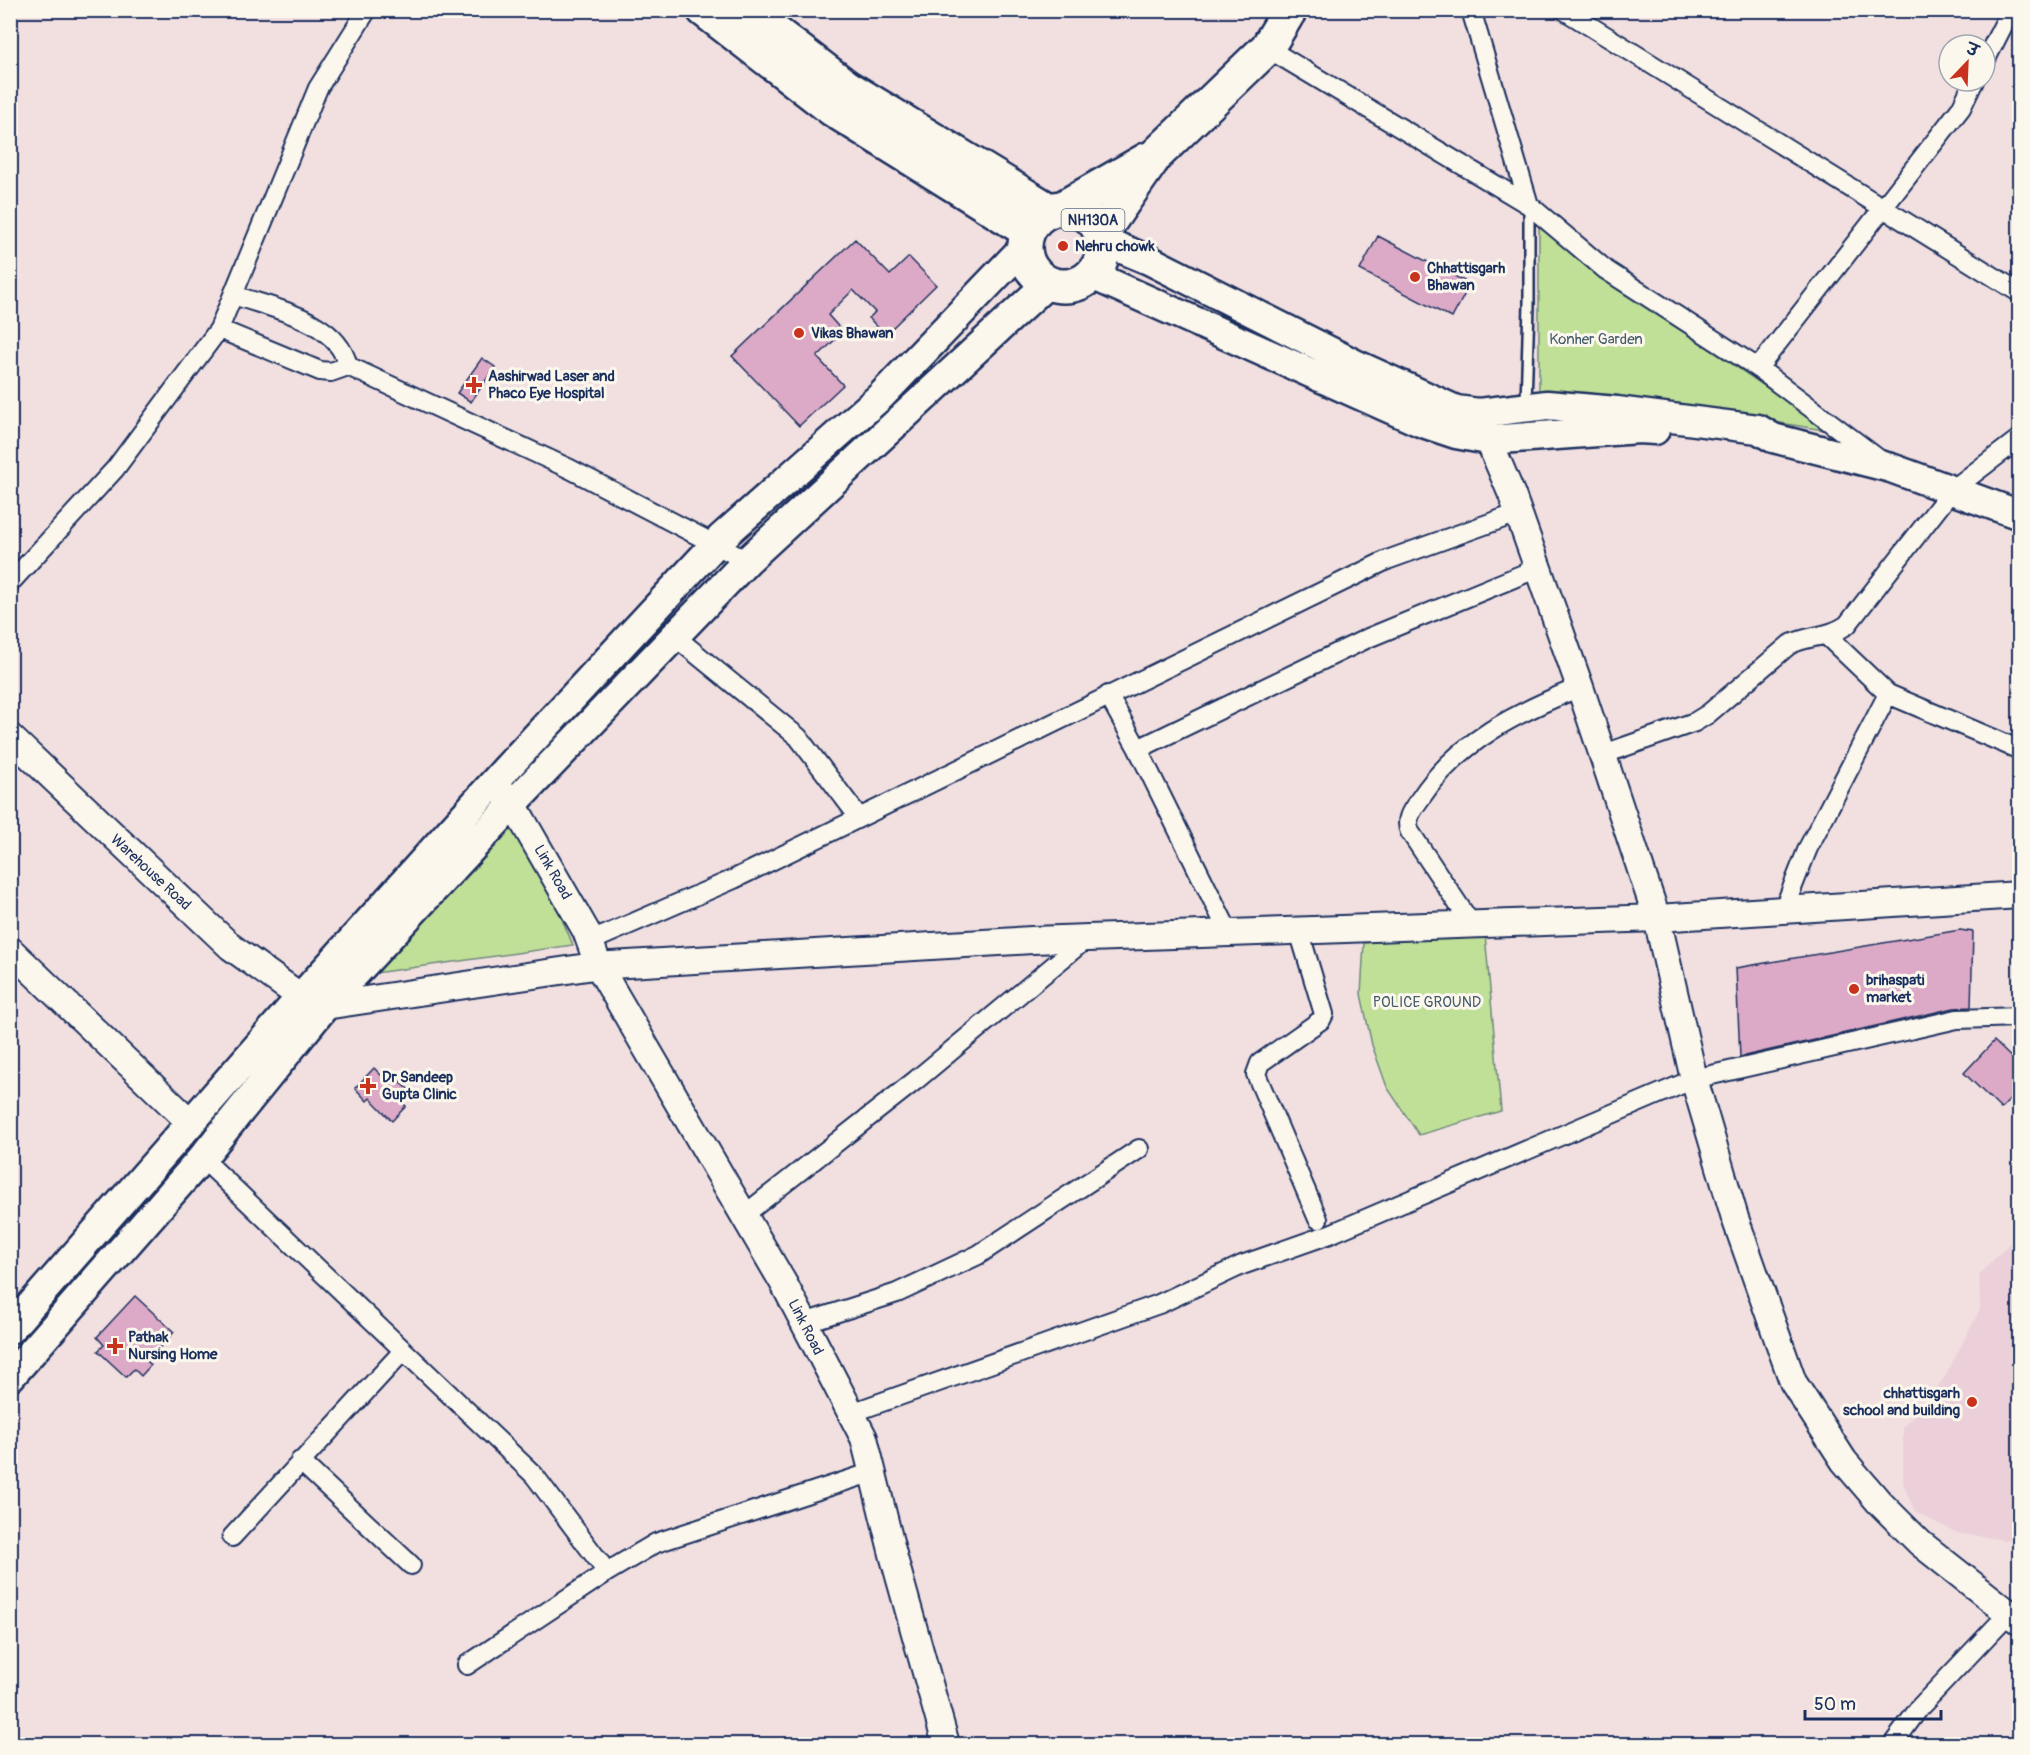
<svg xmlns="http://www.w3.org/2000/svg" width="2030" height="1755" font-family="Pangolin,'Playpen Sans Deva',sans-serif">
	<rect width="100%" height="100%" fill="#f2e0e1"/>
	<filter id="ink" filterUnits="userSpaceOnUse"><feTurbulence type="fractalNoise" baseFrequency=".0167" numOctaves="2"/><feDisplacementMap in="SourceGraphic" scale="12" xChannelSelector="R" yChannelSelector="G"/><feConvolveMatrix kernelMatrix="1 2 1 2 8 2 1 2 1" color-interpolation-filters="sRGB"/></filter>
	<g filter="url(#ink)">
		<path fill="#ebd0d9" d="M2019,1233L2020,1537L2006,1540L1957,1533L1915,1512L1903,1483V1428L1945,1377L1980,1309L1979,1275Z"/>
		<path fill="#c0e098" stroke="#6e887b" stroke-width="1.5" d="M1539,224L1649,307L1830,431L1667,405L1539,391Z
			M519,818L573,945L375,973Z
			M1485,934L1501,1111L1419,1135L1387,1087L1372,1045L1361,994L1364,943Z"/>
		<path fill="#dcaac7" stroke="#1b2f5e" stroke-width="1.5" d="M1378,236L1470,284L1452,318L1360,270Z
			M855,239L890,275L909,257L936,285L885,335L869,318L875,312L853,290L828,315L843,332L817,357L843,385L799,426L732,356Z
			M482,358L495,367L471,402L457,393Z
			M1960,930L1973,932L1971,1007L1954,1008L1740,1057L1736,968Z
			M1994,1041L2019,1065V1090L2001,1109L1964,1073Z
			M374,1068L381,1075L387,1069L408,1089L398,1099L406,1106L392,1121L370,1098L367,1101L355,1088Z
			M135,1296L174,1332L147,1361L151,1365L141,1376L134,1369L126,1377L98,1351L104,1345L97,1337Z"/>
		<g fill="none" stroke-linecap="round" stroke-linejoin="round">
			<g stroke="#1b2f5e" stroke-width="14">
				<path id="lane" d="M1526,403L1529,305V205"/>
			</g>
			<g stroke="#1b2f5e" stroke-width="22">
				<path id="street" d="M1471,10L1529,205L1606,270L1758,368L1880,460
					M1564,10L2020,293
					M1267,48L1529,205
					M1985,61L2011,10
					M234,295C273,309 337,319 348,366
					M219,329L320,371L331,372L348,366L570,469L747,561
					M1758,368L1961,108L1974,81
					M10,583L115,469L219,329L318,88L367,10
					M673,635L798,737L858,816
					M1827,636L1888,694L2020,750
					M1108,695L1138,749L1229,933
					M1138,749L1368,638L1538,568
					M1604,754L1695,722L1708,714L1789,645C1808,635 1828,638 1847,625L1952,490L2020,438
					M1783,911L1808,848L1888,694
					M1472,925L1410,832C1404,819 1413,809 1420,799C1458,741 1518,712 1580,687
					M1299,931L1324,1014L1321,1020L1260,1063L1256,1074L1318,1219
					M589,942L734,879L1387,560L1518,513
					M202,1158L534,1475L607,1572
					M744,1215L916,1080L1087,938
					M804,1323L897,1293L978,1255L1139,1149
					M851,1413L1159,1304L1242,1265L1330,1234L1694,1079L1957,1019L2020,1017
					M300,1461L411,1565
					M232,1537L403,1351
					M467,1665L607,1572L656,1543L873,1472
					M1893,1744L1920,1707L2008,1614"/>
			</g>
			<g stroke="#1b2f5e" stroke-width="30">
				<path id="secondary" d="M1481,422L1512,495L1580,687L1657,918L1694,1079L1735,1218L1793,1382L1844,1461L1879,1502L1920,1543L2020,1622
					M10,737L231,947L301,997L325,1006L594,966L1032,940L1657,918L2020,895
					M500,789L513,804L586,931L599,967L784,1284L864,1438L894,1558L946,1744
					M10,950L191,1123"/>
			</g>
			<g stroke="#1b2f5e" stroke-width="33">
				<path id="primary" d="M1103,241L1149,260L1355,364L1456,410L1479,413L1547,405L1617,411L1758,429L1773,438L1891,468L2020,515
					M1092,275L1420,422L1456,434L1488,440L1639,429L1655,430
					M10,1329L301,997L505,770L721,538L881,396L1025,246
					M10,1377L202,1158L325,1006L513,804L747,561L1048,283"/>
			</g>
			<g stroke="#1b2f5e" stroke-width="38">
				<path id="highway" d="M704,10L832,109L1028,231
					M746,10L847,87L1049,210
					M1064,207L1148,159
					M1025 247a39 39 0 1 1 78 0a39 39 0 1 1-78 0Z
					M1101,234L1155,156L1267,48L1290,10"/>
			</g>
			<use href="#lane" stroke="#fbf7ec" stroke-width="9"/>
			<use href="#street" stroke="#fbf7ec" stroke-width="18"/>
			<use href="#secondary" stroke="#fbf7ec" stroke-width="26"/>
			<use href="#primary" stroke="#fbf7ec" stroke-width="28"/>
			<use href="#highway" stroke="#fbf7ec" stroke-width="33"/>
		</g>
	</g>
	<g fill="#c8321e" stroke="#fbf7ec" stroke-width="2">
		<circle cx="1063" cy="246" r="6"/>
		<circle cx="1415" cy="277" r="6"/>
		<circle cx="799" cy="333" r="6"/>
		<path d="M471 376h6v6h6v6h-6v6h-6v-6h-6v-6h6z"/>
		<circle cx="1854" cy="989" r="6"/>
		<path d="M365 1077h6v6h6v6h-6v6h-6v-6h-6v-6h6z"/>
		<path d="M112 1337h6v6h6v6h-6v6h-6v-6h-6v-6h6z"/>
		<circle cx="1972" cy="1402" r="6"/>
	</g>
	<g text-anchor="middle" stroke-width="6" stroke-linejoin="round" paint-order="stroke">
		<rect fill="#fbf7ec" stroke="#5e6b89" stroke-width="1.5" x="1061.5" y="209" width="63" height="22" rx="4.5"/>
		<g font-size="14" font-weight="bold" fill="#1b2f5e">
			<text x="1093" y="225">NH130A</text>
		</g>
		<g font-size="15" font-weight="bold" fill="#1b2f5e" stroke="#fbf7ec" text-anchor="start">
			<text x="1075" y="251">Nehru chowk</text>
			<text x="1427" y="273">Chhattisgarh<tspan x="1427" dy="17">Bhawan</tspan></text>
			<text x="811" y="338">Vikas Bhawan</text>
			<text x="488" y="381">Aashirwad Laser and<tspan x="488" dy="17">Phaco Eye Hospital</tspan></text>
			<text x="1866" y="985">brihaspati<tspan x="1866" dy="17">market</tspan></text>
			<text x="382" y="1082">Dr Sandeep<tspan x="382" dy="17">Gupta Clinic</tspan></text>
			<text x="128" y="1342">Pathak<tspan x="128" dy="17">Nursing Home</tspan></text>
			<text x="1960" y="1398" text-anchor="end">chhattisgarh<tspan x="1960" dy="17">school and building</tspan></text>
		</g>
		<g font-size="15" fill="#445b6c" stroke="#fbf7ec">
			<text x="1596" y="344">Konher Garden</text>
			<text x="1427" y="1007">POLICE GROUND</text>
		</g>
		<g font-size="15" fill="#1b2f5e" stroke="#fbf7ec">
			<text transform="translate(151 872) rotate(43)" y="5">Warehouse Road</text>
			<text transform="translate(553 872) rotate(60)" y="5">Link Road</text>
			<text transform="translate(806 1327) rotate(63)" y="5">Link Road</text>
		</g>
	</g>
	<rect width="2030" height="1755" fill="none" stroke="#fbf7ec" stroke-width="36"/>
	<rect x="18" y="18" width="1994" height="1719" fill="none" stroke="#1b2f5e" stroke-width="2" filter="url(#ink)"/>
	<g transform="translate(1967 63) rotate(23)"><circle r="28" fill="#fbf7ec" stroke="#a1a7b3" stroke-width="1.5"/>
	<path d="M0-4.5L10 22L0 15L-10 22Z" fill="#c8321e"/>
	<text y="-9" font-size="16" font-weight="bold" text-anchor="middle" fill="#1b2f5e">उ</text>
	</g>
	<path d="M1805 1710v9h136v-9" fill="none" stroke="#1b2f5e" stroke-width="3"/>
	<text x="1814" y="1710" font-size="18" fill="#1b2f5e" stroke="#fbf7ec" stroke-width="4.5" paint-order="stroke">50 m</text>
</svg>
